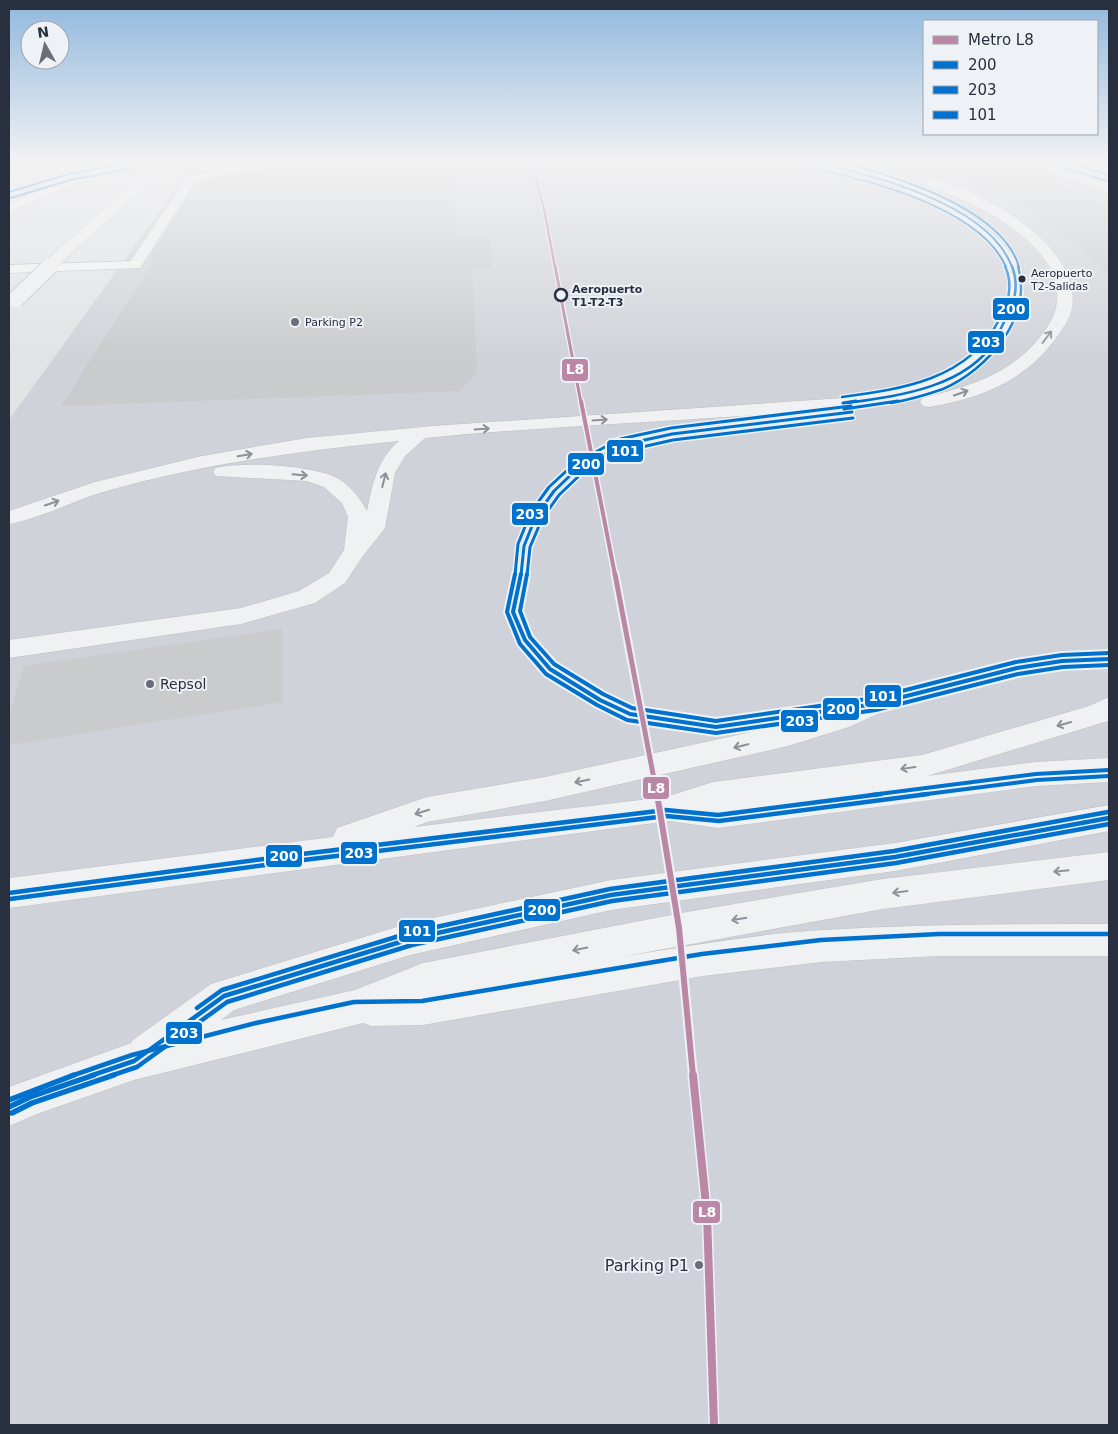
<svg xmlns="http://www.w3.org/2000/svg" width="1118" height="1434" font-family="'DejaVu Sans',sans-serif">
	<rect width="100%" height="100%" fill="#e1e3e5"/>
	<path fill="#cfd2d8" d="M180,161H1109V1425H9V420L190,169Z"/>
	<path fill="#c9cbcd" d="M926,161H1002L1048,177L1109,206V275L1071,240L1032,211Z
		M456,170L455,238L490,237L492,268H472L477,373L460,391L61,406L152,264L151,254L196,184L228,175Z
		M282,629V702L9,745V716L24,666Z"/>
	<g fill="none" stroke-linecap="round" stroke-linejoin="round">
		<path stroke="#bcbfc4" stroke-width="12" stroke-dasharray="12 6" stroke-linecap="butt" d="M1093,161L1109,165"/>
		<g stroke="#bfc1c3" stroke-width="1">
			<path id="minor" d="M56,161H76L70,164L9,177V171Z
				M173,161H186L137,194L70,254H60L58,251L60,248L129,188Z
				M320,161H380C373,168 355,166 346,167C295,169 244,165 195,182L140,268H130L128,265L187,177L233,165Z
				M805,161C858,161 945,192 985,227C1013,251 1037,281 1016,319C999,348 980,373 948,386C883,411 809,411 741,416C636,423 530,428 425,438L405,456L395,473L385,528L362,557L345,583L315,603L241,624L9,658V640L241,608L299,591L329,573L344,550L348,517L342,503L324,487L307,481L216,476L213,472L216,468C242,461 316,465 339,479C351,487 360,498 367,511C373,483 377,460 399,441C299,451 199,464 103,492C71,502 41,518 9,524V511L95,482L202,456L307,438L433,426L843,398C874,392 906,389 935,378C965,367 1005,330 1009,297C1010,291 1008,284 1007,278C1005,268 1003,258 996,251C964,215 914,192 869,178C849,171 827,169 806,163Z
				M1019,161H1035L1109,184V192Z
				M931,178C982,191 1082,245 1072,308C1070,318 1064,327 1058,335C1026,381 982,398 929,407L923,406L920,402L923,398C974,385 1017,373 1048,326C1059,310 1061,287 1051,269C1025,225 972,202 927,185V179Z
				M1109,650V668L1062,670L1017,677L882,712L849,727L788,746L545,801L427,822L414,827L666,797L713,782L922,755L1089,706L1109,697L1108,721L927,776L1036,762L1109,758V782L1036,786L718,828L670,821L9,908V878L333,837L337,828L427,797L545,777L788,724L831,712L875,694L1017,659L1062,652Z
				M1109,805V831L895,871L611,910L410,955L234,1010L221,1020L355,990L423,963L687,912L883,879L1109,852V880L883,909L620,957C688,946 756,934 824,930C919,924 1014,924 1109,924V956H939L822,962L703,976L423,1025L371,1026L363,1023L134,1080L37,1114L9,1126V1087L131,1043L133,1040L211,984L410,923L611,880L895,843Z"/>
		</g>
		<g stroke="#b3b6ba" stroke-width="1">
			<path id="highway" d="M43,161H60L58,163L9,176V170Z
				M130,161H147L145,163L68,187L9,212V204L60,181Z
				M135,261L142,265L140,268L9,273V265Z"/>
		</g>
		<use href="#minor" fill="#f0f1f2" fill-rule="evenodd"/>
		<use href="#highway" fill="#f5f5f6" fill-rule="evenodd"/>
		<g stroke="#bfc1c3" stroke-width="13" stroke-linecap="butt">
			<path id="minor-bridge-far1" d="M48,267L65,251"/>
		</g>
		<g stroke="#bfc1c3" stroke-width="18" stroke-linecap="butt">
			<path id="minor-bridge" d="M16,299L50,266"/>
		</g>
		<use href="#minor-bridge-far1" stroke="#f0f1f2" stroke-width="12"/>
		<use href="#minor-bridge" stroke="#f0f1f2" stroke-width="16"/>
		<g stroke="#eef1f5" stroke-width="4">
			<path id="bus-1-far5" d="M810,161C870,175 988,202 1012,267
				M1063,161L1109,175
				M9,192L69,174L138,161"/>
		</g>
		<g stroke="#eef1f5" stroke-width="5">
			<path id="bus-1-far4" d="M847,403C897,396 965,388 995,341C998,336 1000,330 1003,324C1014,305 1020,287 1012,266"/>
		</g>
		<g stroke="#eef1f5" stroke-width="6">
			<path id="bus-1-far3" d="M843,403L856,401
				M521,575L524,546L536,516L554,491L578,468L622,445L672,434L852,412"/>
		</g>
		<g stroke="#eef1f5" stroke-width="8">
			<path id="bus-1-far2" d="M521,574L513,612L525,640L550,669L600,700L630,714L716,727L875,704L1017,668L1062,661L1109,659
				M871,795L1036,774L1109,770"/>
		</g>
		<g stroke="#eef1f5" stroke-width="8">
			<path id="bus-1-far1" d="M9,893L294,855L666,810L718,815L881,794
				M90,1076L134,1061L224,996L410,939L611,895L895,857L1109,818"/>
		</g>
		<g stroke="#eef1f5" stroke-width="9">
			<path id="bus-1" d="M9,1107L30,1097L94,1075"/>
		</g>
		<g stroke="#eef1f5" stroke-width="4">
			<path id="bus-2-far5" d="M809,167C867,180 980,207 1006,267
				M1061,167L1107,181
				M11,198L70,180L139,167"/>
		</g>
		<g stroke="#eef1f5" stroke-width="5">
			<path id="bus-2-far4" d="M842,397C902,389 968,380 999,320C1008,303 1014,286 1005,266"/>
		</g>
		<g stroke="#eef1f5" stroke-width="6">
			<path id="bus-2-far3" d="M515,575L518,544L531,512L549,487L575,463L620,439L671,428L851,406"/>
		</g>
		<g stroke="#eef1f5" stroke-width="8">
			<path id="bus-2-far2" d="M515,574L507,612L520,644L546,674L597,705L627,720L716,733L876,710L1018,674L1063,667L1109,665
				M919,795L1037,780L1109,776"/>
		</g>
		<g stroke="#eef1f5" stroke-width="8">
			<path id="bus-2-far1" d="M10,899L295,861L666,816L719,821L928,794
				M110,1076L137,1067L227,1002L412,945L612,901L896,863L1109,824"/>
		</g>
		<g stroke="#eef1f5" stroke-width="9">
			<path id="bus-2" d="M12,1113L32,1103L114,1075"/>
		</g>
		<g stroke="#eef1f5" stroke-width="4">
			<path id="bus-3-far5" d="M837,161C891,175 1002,207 1019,267"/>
		</g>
		<g stroke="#eef1f5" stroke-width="5">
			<path id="bus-3-far4" d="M891,403C908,400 926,395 943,389C988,369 1033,318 1018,266"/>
		</g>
		<g stroke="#eef1f5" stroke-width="6">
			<path id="bus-3-far3" d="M844,409L898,401
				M527,575L530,547L542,519L559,495L582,473L624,451L673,440L853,418"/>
		</g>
		<g stroke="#eef1f5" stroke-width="8">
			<path id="bus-3-far2" d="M527,574L520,611L530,637L554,664L603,694L632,708L716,721L874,698L1016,662L1062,655L1109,653"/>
		</g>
		<g stroke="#eef1f5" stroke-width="8">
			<path id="bus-3-far1" d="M197,1008L222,990L409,933L610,889L894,851L1108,812
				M71,1076L132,1055L256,1023L354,1002L422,1001L702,954L821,940L939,934H1109"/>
		</g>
		<g stroke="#eef1f5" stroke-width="9">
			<path id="bus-3" d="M9,1100L74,1075"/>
		</g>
		<use href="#bus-1-far5" stroke="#0072ce" stroke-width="2"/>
		<use href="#bus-1-far4" stroke="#0072ce" stroke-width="2.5"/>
		<use href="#bus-1-far3" stroke="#0072ce" stroke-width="3"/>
		<use href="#bus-1-far2" stroke="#0072ce" stroke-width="4"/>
		<use href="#bus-1-far1" stroke="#0072ce" stroke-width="4.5"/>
		<use href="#bus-1" stroke="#0072ce" stroke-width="5.5"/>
		<use href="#bus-2-far5" stroke="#0072ce" stroke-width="2"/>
		<use href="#bus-2-far4" stroke="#0072ce" stroke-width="2.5"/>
		<use href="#bus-2-far3" stroke="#0072ce" stroke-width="3"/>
		<use href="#bus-2-far2" stroke="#0072ce" stroke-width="4"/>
		<use href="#bus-2-far1" stroke="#0072ce" stroke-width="4.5"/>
		<use href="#bus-2" stroke="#0072ce" stroke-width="5.5"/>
		<use href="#bus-3-far5" stroke="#0072ce" stroke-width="2"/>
		<use href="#bus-3-far4" stroke="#0072ce" stroke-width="2.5"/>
		<use href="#bus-3-far3" stroke="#0072ce" stroke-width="3"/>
		<use href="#bus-3-far2" stroke="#0072ce" stroke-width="4"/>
		<use href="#bus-3-far1" stroke="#0072ce" stroke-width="4.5"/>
		<use href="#bus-3" stroke="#0072ce" stroke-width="5.5"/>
		<g stroke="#eef1f5" stroke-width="4.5">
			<path id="metro-1-far5" d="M531,161L544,209L555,267"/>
		</g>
		<g stroke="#eef1f5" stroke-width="5.5">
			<path id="metro-1-far4" d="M555,266L581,403"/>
		</g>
		<g stroke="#eef1f5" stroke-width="7">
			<path id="metro-1-far3" d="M581,401L615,575"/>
		</g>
		<g stroke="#eef1f5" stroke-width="9">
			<path id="metro-1-far2" d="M615,574L657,795"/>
		</g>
		<g stroke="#eef1f5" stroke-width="10">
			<path id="metro-1-far1" d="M657,794L679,928L693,1076"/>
		</g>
		<g stroke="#eef1f5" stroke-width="11">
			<path id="metro-1" d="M693,1075L707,1215L714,1425"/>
		</g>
		<use href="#metro-1-far5" stroke="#ba88a6" stroke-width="2.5"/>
		<use href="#metro-1-far4" stroke="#ba88a6" stroke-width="3"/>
		<use href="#metro-1-far3" stroke="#ba88a6" stroke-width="4"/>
		<use href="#metro-1-far2" stroke="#ba88a6" stroke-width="5"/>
		<use href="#metro-1-far1" stroke="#ba88a6" stroke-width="6"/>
		<use href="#metro-1" stroke="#ba88a6" stroke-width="8"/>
	</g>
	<defs><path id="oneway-shaft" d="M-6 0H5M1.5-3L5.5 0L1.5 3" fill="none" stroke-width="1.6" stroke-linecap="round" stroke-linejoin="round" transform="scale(1.25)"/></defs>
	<g stroke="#8c9098">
		<use href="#oneway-shaft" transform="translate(1047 337) rotate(-53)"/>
		<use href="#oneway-shaft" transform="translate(961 393) rotate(-19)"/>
		<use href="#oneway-shaft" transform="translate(600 420) rotate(-4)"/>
		<use href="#oneway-shaft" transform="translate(482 429) rotate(-4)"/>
		<use href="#oneway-shaft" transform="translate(245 455) rotate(-10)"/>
		<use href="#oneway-shaft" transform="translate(300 475) rotate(5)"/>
		<use href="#oneway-shaft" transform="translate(384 480) rotate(-76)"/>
		<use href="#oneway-shaft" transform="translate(52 503) rotate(-19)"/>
		<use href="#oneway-shaft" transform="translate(1064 724) rotate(164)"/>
		<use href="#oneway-shaft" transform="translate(741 746) rotate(167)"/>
		<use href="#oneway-shaft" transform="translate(908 768) rotate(172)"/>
		<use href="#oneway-shaft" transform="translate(582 781) rotate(168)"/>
		<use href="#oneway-shaft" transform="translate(422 812) rotate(163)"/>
		<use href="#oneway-shaft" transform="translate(1061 871) rotate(174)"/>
		<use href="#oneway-shaft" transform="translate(900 892) rotate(172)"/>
		<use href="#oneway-shaft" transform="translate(739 919) rotate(170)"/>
		<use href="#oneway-shaft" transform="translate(580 949) rotate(169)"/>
	</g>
	<linearGradient id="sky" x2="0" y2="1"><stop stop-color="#91b8de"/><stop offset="0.45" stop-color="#f2f2f3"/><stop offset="1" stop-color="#f2f2f3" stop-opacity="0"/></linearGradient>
	<rect width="1118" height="361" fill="url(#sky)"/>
	<circle fill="#282f3e" stroke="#eef1f5" stroke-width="2" cx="1022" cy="279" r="4.5"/>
	<circle fill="#eef1f5" stroke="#282f3e" stroke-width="2.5" cx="561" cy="295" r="6"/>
	<g fill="#696e78" stroke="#eef1f5" stroke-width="2">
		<circle cx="295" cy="322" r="5"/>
		<circle cx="150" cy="684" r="5"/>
		<circle cx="699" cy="1265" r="5"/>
	</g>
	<g text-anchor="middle" stroke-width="4" stroke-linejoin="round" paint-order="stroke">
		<g font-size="11" fill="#282f3e" stroke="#eef1f5" text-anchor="start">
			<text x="1031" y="277">Aeropuerto<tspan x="1031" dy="13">T2-Salidas</tspan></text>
		</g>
		<g font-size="11" font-weight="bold" fill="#282f3e" stroke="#eef1f5" text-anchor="start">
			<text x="572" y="293">Aeropuerto<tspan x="572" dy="13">T1-T2-T3</tspan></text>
		</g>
		<g font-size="11" fill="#282f3e" stroke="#eef1f5" text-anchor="start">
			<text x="305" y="326">Parking P2</text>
		</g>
		<g font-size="14" fill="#282f3e" stroke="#eef1f5" text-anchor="start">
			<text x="160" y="689">Repsol</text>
		</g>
		<g font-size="16" fill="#282f3e" stroke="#eef1f5" text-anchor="end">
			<text x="689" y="1271">Parking P1</text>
		</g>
	</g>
	<g stroke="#eef1f5" stroke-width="2">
		<rect x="992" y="297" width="38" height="24" rx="5" fill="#0072ce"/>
		<rect x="967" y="330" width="38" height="24" rx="5" fill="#0072ce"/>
		<rect x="561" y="358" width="28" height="24" rx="5" fill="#ba88a6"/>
		<rect x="606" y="439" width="38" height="24" rx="5" fill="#0072ce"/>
		<rect x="567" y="452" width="38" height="24" rx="5" fill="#0072ce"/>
		<rect x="511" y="502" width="38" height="24" rx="5" fill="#0072ce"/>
		<rect x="864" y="684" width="38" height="24" rx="5" fill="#0072ce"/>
		<rect x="822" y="697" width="38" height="24" rx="5" fill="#0072ce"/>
		<rect x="780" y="709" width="39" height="24" rx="5" fill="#0072ce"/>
		<rect x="642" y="776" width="28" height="24" rx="5" fill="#ba88a6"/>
		<rect x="340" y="841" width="38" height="24" rx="5" fill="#0072ce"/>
		<rect x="265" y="844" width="38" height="24" rx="5" fill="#0072ce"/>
		<rect x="523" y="898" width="38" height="24" rx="5" fill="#0072ce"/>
		<rect x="398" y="919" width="38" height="24" rx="5" fill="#0072ce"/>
		<rect x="165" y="1021" width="38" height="24" rx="5" fill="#0072ce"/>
		<rect x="692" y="1200" width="29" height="24" rx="5" fill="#ba88a6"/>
	</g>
	<g font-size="14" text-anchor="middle" font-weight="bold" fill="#fff">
		<text x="1011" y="314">200</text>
		<text x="986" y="347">203</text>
		<text x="575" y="374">L8</text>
		<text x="625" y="456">101</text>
		<text x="586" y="469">200</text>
		<text x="530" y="519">203</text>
		<text x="883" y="701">101</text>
		<text x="841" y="714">200</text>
		<text x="800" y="726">203</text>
		<text x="656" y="793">L8</text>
		<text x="359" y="858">203</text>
		<text x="284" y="861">200</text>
		<text x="542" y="915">200</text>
		<text x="417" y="936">101</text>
		<text x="184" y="1038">203</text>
		<text x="707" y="1217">L8</text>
	</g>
	<rect width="1118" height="1434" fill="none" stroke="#282f3e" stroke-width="20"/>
	<rect x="923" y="20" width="175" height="115" fill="#eef1f5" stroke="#9fa3ac"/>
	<rect x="933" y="36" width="25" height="8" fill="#ba88a6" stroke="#9fa3ac"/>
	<text x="968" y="45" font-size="15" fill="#282f3e">Metro L8</text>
	<rect x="933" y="61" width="25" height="8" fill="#0072ce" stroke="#9fa3ac"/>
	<text x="968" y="70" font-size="15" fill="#282f3e">200</text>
	<rect x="933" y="86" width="25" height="8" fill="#0072ce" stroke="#9fa3ac"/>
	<text x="968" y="95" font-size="15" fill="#282f3e">203</text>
	<rect x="933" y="111" width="25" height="8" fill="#0072ce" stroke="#9fa3ac"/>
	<text x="968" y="120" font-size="15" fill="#282f3e">101</text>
	<g transform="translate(45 45) rotate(352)"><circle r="24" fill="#eef1f5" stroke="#9fa3ac"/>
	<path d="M0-4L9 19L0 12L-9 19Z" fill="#696e78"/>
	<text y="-8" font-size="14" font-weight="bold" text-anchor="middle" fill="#282f3e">N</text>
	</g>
</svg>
